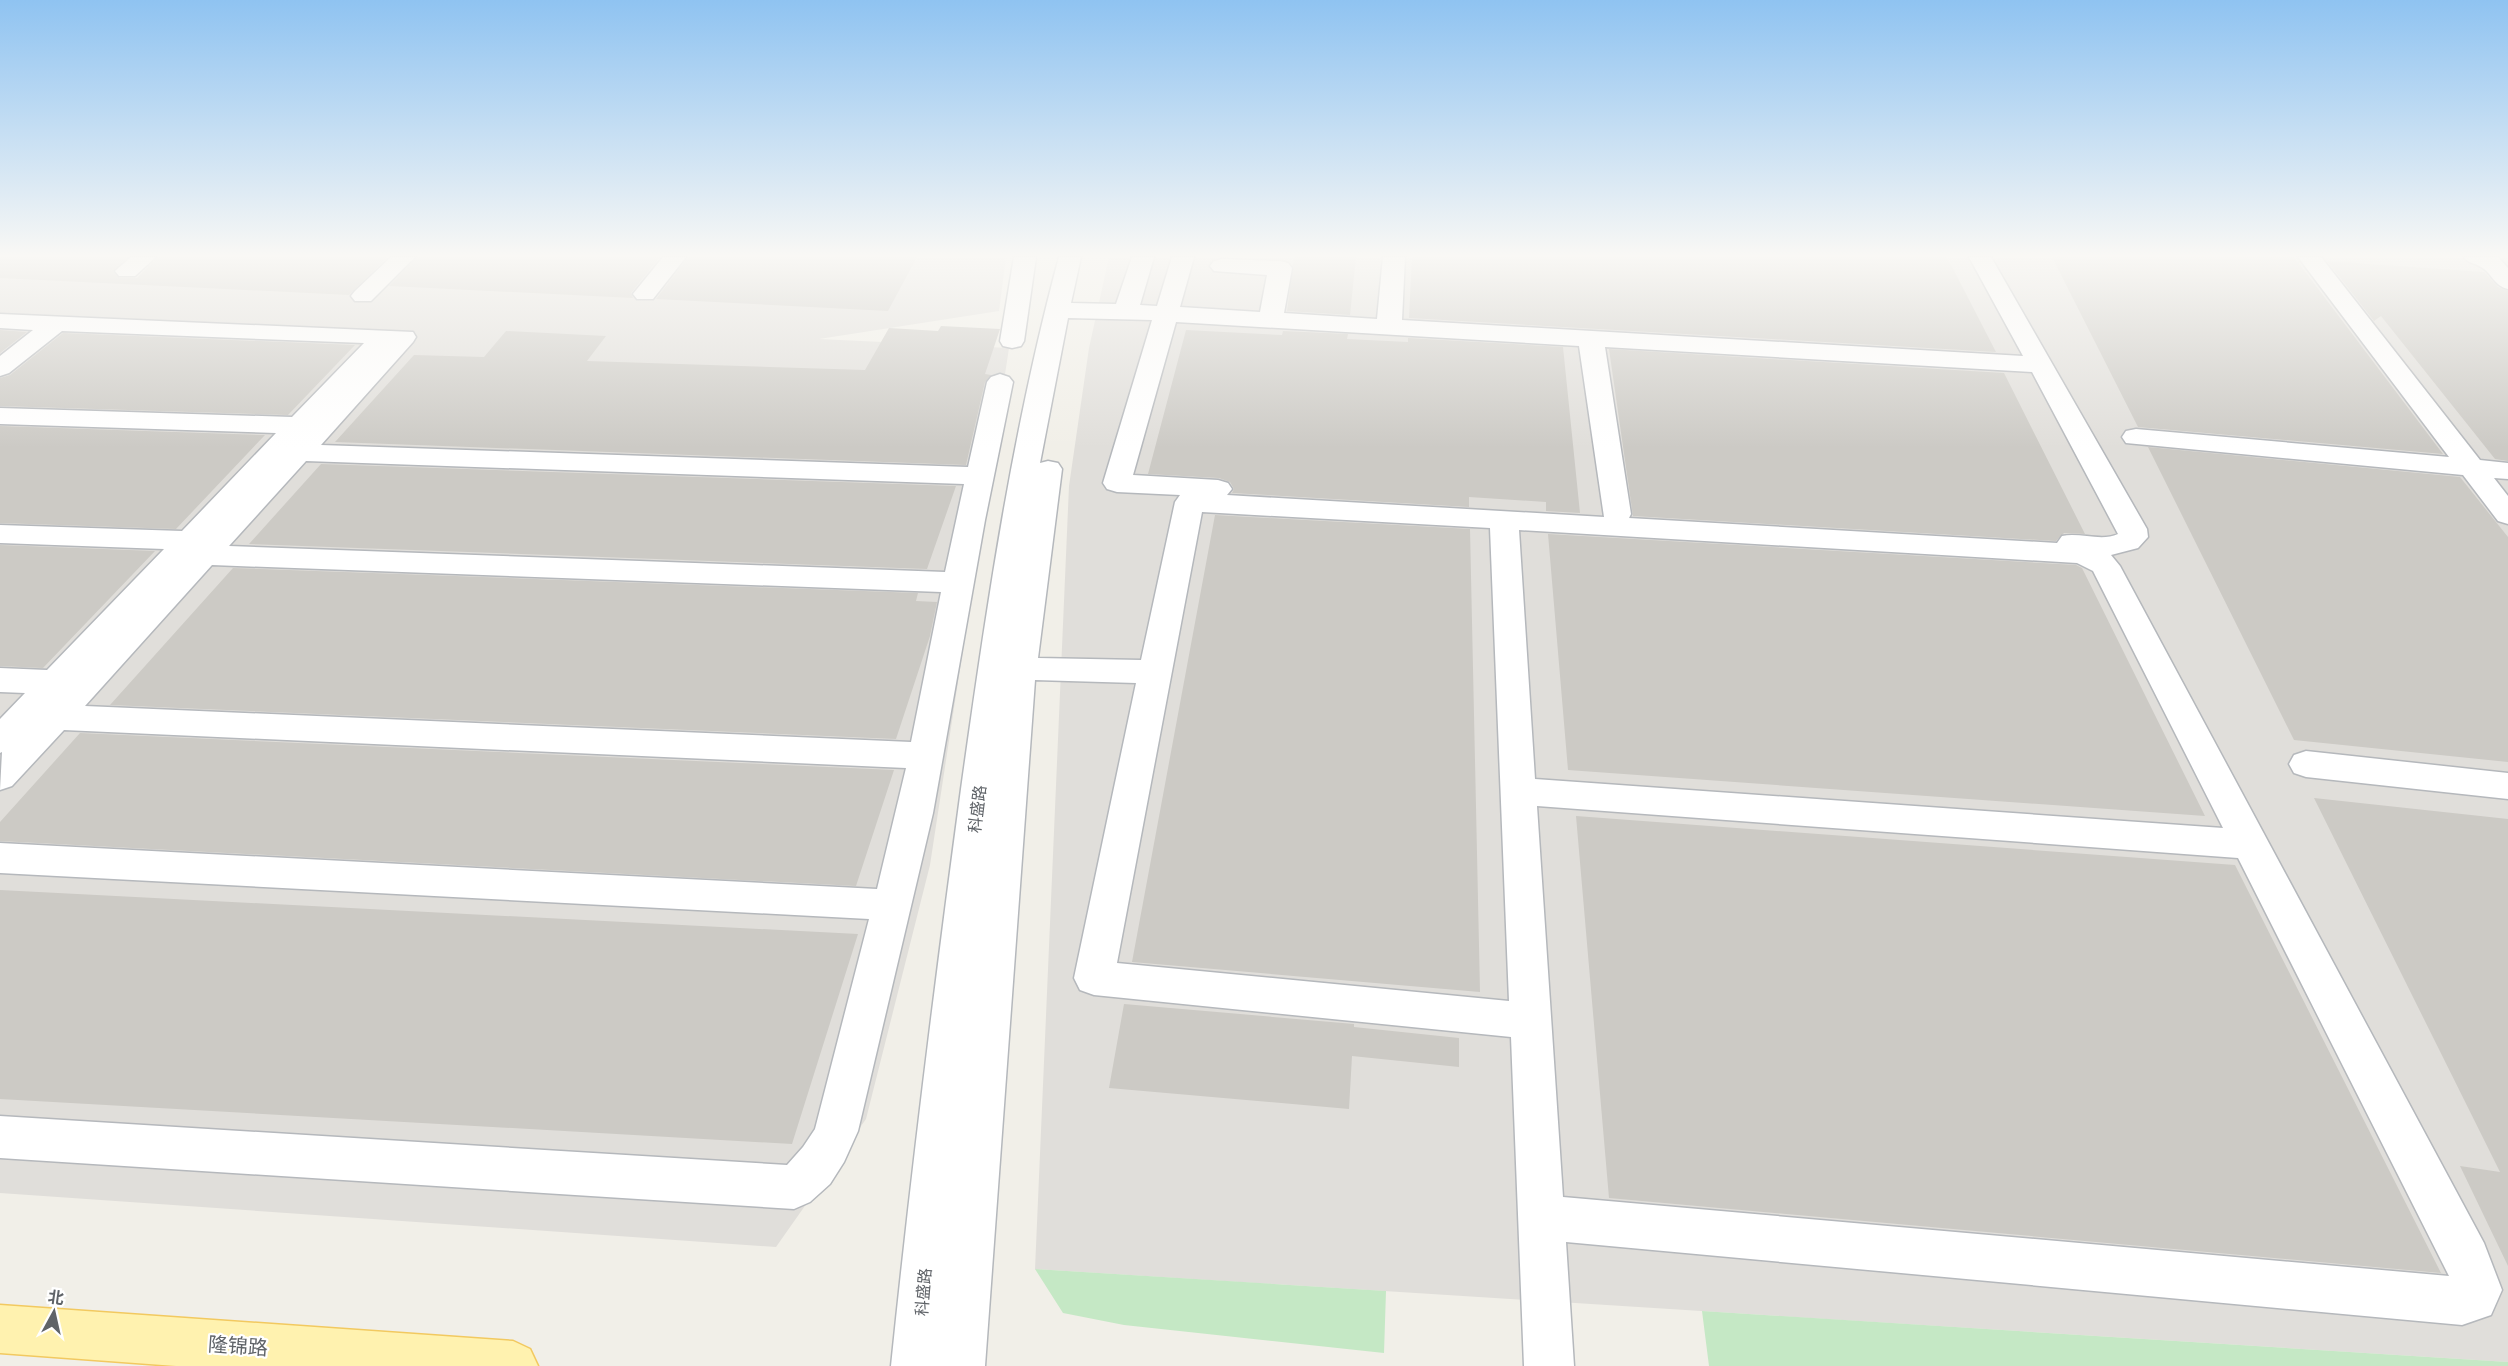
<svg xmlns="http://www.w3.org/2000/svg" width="2508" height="1366" font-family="'Archivo Narrow','Noto Sans SC',sans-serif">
	<rect width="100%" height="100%" fill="#f1efe8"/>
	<path fill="#e0deda" d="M0,257H1006L999,311L819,339L1009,348L930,865L866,1119L776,1247L0,1193Z
		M1109,257H2504L2508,261V1362L1035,1269L1069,486L1089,348Z"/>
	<path fill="#c5e8c5" d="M1035,1269L1386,1291L1384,1353L1124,1325L1063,1313Z
		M1702,1311L2508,1362V1366H1709Z"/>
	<path fill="#cccac5" d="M0,257H128L113,271L119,278H137L158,257H388L349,295L0,278Z
		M417,257H660L631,293L633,298L389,286Z
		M688,257H917L888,311L656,299Z
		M1294,257H1356L1350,315L1287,311Z
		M1412,257H1947L1996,352L1409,318Z
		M2052,257H2294L2443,454L2138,427Z
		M2327,261L2484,272L2498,287L2508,291V461L2495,459L2381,316L2374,321Z
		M941,326L1000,329L985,374L991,375L985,382L966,465L335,442L414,355L484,357L506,331L606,336L587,361L865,370L889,328L938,331Z
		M0,330L27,332L0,353Z
		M1186,330L1282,335L1283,331L1348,334L1347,339L1408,342V338L1563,347L1580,513L1546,511V502L1469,497V507L1232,493L1234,489L1230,482L1219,478L1148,474Z
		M63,333L355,345L288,415L0,406V378L10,375Z
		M1609,349L2004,373L2085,534L2064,533L2056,541L1633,516Z
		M0,426L265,435L176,529L0,523Z
		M2148,447L2460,477L2508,537V762L2294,740Z
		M321,464L956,486L927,569L249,544Z
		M1215,515L1470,529L1480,992L1132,962Z
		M1548,534L2076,565L2082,568L2205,816L1568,770Z
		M0,545L155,551L43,668L0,666Z
		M233,568L918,593L916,601L937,602L930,636L896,739L110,705Z
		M80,733L894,770L856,886L0,841V822Z
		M2314,798L2508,819V1266L2460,1166L2500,1172Z
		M1576,816L2235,865L2441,1273L1609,1198Z
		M0,890L858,934L792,1144L0,1099Z
		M1124,1004L1354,1024V1027L1459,1038V1067L1352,1056L1349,1109L1109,1088Z"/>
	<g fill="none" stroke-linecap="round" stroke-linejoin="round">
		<g stroke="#b5b8bc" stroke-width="3">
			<path id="minor" d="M131,257H156L135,276H119L115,271Z
				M391,257H415L371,301H355L351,296L355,291Z
				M663,257H686L653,299H637L633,294Z
				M1014,257H1036L1024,341L1021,346L1012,348L1003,346L1000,341Z
				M1059,257H1081L1071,303L1116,304L1132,257H1154L1140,305L1157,306L1172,257H1194L1180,307L1260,312L1267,275L1214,271L1210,266L1214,261L1222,259L1280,261L1288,263L1292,268L1284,313L1377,319L1383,257H1405L1402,320L2023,356L1969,257H1991L2147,529L2148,537L2138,548L2111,555L2120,566L2484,1243L2502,1290L2491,1315L2462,1325L1566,1242L1574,1366H1524L1511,1037L1094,995L1080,990L1074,978L1136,683L1035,680L985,1366H891C911,1173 935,981 961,789C986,610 1012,431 1059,257ZM1068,318L1152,320L1103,483L1107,489L1117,492L1180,495L1175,502L1141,660L1038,658L1062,469L1058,463L1048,461L1040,463ZM1176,322L1579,346L1604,517L1227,495L1232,489L1228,483L1218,480L1133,475ZM1605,347L2032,372L2118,534C2101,542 2080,532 2062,536L2057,543L1629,518L1631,514ZM1202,512L1490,528L1509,1001L1117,963ZM1519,530L2077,563L2093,571L2223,828L1535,779ZM1537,806L2238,858L2449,1276L1563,1197Z
				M2298,257H2321L2480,460L2508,463V479L2494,478L2508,496V524L2498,521L2463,475L2126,443L2122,437L2126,431L2136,429L2449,457Z
				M2464,257H2498L2508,268V289C2494,286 2492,273 2481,267C2474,262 2468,264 2464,257Z
				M0,314L413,332L416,337L413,342L321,445L968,467L987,382L991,377L1000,374L1009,377L1013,382L985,520L933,813L858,1131L844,1162L830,1184L810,1202L794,1209L0,1158V1116L787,1165L803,1147L815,1129L869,919L0,873V843L877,889L906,768L64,730L12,786L0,790L2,752L0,753V719L25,693L0,692V668L47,670L164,549L0,543V525L182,531L276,433L0,424V408L292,417L364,343L62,331L9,373L0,376V356L33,330L0,328ZM306,461L964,484L945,572L229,546ZM212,565L941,592L911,742L85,706Z
				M2306,751L2508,773V799L2306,777L2294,773L2289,764L2294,755Z"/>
		</g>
		<g stroke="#f2c960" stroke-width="3">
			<path id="major" d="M0,1305L513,1341L530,1349L538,1366H176L0,1353Z"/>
		</g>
		<use href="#minor" fill="#fff" fill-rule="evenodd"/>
		<use href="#major" fill="#fff2af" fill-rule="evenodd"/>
	</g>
	<linearGradient id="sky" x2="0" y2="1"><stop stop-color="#8fc3f1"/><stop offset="0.57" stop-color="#f9f8f5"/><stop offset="1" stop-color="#f9f8f5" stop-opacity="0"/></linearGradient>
	<rect width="2508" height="448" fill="url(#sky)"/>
	<g text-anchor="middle" stroke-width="4.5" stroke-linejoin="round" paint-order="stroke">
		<g font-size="16" fill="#5f6368" stroke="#fff">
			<text transform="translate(977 809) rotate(-83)" y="6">科盛路</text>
			<text transform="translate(923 1292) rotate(-85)" y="6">科盛路</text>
		</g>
		<g font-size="20" fill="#5f6368" stroke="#fff">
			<text transform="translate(238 1346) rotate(4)" y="7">隆锦路</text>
		</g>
	</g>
	<g transform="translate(54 1312) rotate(8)" stroke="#ffffff" stroke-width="4.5" paint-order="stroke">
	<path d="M0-4.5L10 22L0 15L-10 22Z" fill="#5f6368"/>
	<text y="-9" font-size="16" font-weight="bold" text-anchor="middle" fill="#5f6368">北</text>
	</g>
</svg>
